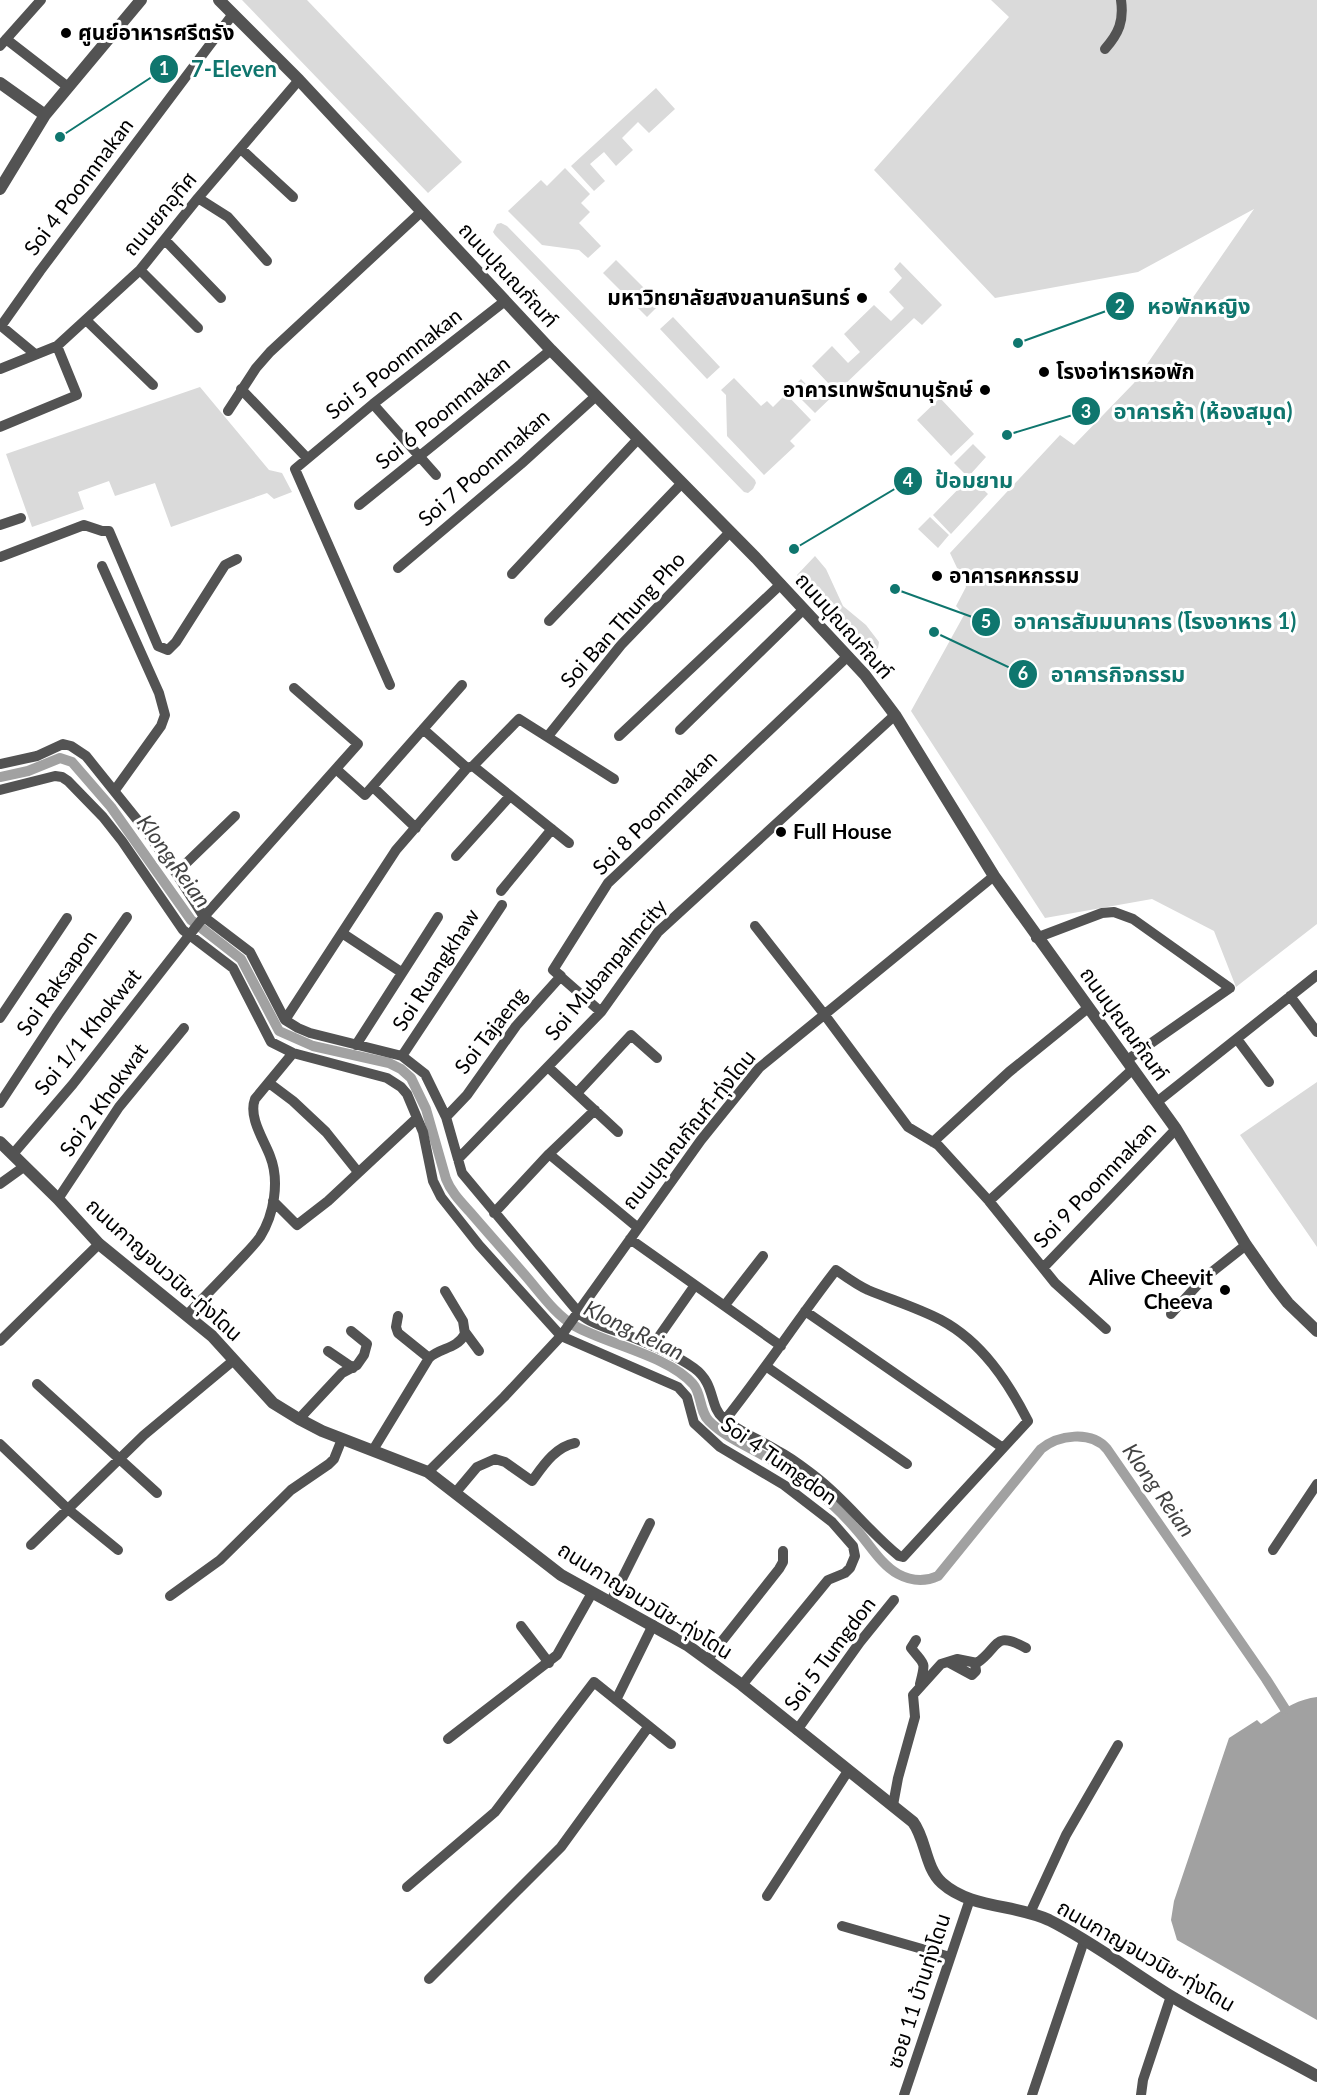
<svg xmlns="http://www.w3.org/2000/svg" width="1317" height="2095" font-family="Lato,'Noto Sans Thai',sans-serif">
	<rect width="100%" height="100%" fill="#fff"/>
	<path fill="#dadada" d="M242,0H307L462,162L428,193Z
		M991,0H1317V924L1236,987L1214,931L1152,899L1045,918L911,711L964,615L956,606L966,587L950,553L1060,435L1074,445L1134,383L1254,209L1138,272L995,298L874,170L1009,17Z
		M656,88L675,109L649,133L638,122L622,138L633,150L616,166L604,152L590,164L605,181L594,191L571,166Z
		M565,168L590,194L581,203L590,212L579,223L601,246L588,258L579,250L542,245L508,211L541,180L547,186Z
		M501,223L507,226L755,480L756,483L753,489L748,493L744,492L495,235L493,232L497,224Z
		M616,260L660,304L647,317L603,273Z
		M900,262L942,305L922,325L914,318L815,413L791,389L801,379L817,396L829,384L812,366L832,346L848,363L860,352L844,334L874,305L891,321L904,308L889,292L902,278L894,269Z
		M673,317L720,367L707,379L660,329Z
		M734,378L761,406L767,401L773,407L786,394L811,420L790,441L795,446L764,475L727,436L726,395L721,390Z
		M200,387L269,470L282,473L292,492L274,499L267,493L171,527L155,483L115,496L109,481L78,492L84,509L32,527L6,454Z
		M940,398L974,434L951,456L917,420Z
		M973,444L986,457L968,477L954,463Z
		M970,477L988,494L951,534L933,515Z
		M930,517L949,535L938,548L918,529Z
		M815,556L826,569L843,606L866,625L879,642L878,648L868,655L797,575Z
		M1317,1082V1247L1240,1135Z"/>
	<path fill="#a1a1a1" d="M1317,1697V2020L1177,1940L1171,1920L1174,1901L1229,1738L1257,1720L1261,1724C1278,1713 1296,1699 1317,1697Z"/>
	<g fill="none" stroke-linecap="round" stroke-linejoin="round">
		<path stroke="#a1a1a1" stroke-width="10" d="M0,777L28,771L60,758L72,762L111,807L191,920L241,959L279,1031L313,1046L389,1063L401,1069L411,1078L426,1109L446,1179C451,1192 461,1202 470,1212C488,1233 506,1253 524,1274C539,1291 555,1315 575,1326C607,1344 669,1356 693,1384C702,1394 699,1411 709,1421C725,1437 747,1446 766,1457C799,1476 831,1500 855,1528C869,1543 880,1564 898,1574C911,1581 925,1582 938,1576L1041,1449C1058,1435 1091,1430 1107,1449L1266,1679L1285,1709"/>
		<path stroke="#535353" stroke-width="10" d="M6,39L68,87
			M0,46L41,0
			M1105,49C1119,33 1124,21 1121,0
			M241,149L293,197
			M198,198L228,217L267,261
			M165,240L221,298
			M140,270L198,328
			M86,320L153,385
			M0,325L35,354
			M1,326L40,271L233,14
			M0,369L57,346L140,270L198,198L299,80
			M241,389L307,458
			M373,404L436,475
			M228,411L256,368L270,352L421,212
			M0,427L77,395L57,346
			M359,505L551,350
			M0,525L21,518
			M0,557L84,525L102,531H109L158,646L168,650L176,642L225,565L237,559
			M102,566L159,693L165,715L161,726L115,790
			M398,568L521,464L596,396
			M512,574L638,439
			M549,621L682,483
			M390,685L295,469L373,404L505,301
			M423,729L467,768
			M680,730L804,609
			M548,736L621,645L730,532
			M619,736L781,584
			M0,764L37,756L63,744L71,746L86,756L143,827L176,873L204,917L250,952L285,1020L298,1028L310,1033L402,1056L425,1074L446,1117L462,1173L579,1313C591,1324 608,1328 624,1334C648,1343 673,1353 694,1368C716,1384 709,1406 723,1418C739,1432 761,1440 778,1451C792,1458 804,1468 816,1477C847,1501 869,1532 899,1556L903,1557L1028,1421C1008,1382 982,1342 941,1320C918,1308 892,1300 868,1290C857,1285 846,1277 836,1270C798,1319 764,1371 725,1420
			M473,766L569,843
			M336,769L365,795L462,685
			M373,787L416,828
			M0,790L55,776L62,777L68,781L103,817L122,841L183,930L233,968L271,1042L293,1053L387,1078L401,1087L407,1094L423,1132L433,1181L441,1197L479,1245L561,1336L678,1387L687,1397L694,1423L720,1447L784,1485L832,1522L853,1546L855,1556L850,1568L845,1573L828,1580L742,1685
			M456,856L510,796
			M176,873L235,816
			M501,891L552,829
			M755,926L824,1014L908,1127L938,1145L989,1201L1055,1283L1106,1329
			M342,933L401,972
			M1036,938L1102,913L1114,912L1133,919L1230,988L1127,1060
			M1290,996L1317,1032
			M601,1012L553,970L608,883L848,656
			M0,1018L67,918
			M285,1020L396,850L467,768L473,766L519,719L614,779
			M1237,1039L1269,1082
			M356,1045L438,917
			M402,1056L502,905
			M548,1067L618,1132
			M269,1083L293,1101L326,1132L358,1172
			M577,1093L631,1035L657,1058
			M1157,1102L1317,975
			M0,1103L56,1018L127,917
			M446,1117L467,1095L516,1026L561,976L556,972
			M933,1142L1009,1072L1088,1008
			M13,1154L73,1084L202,919L358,744L294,688
			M549,1154L637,1227
			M458,1159L601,1012L658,932L895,715
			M0,1184L25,1166
			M58,1199L119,1107L184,1028
			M273,1201L297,1225L328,1201L417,1118
			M989,1201L1133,1069
			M494,1213L549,1154L595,1110
			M630,1239L781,1346
			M1043,1268L1176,1129
			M725,1305L763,1256
			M805,1311L1003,1448
			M1171,1314L1203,1279L1246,1245
			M187,1315C203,1298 219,1282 235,1265C243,1256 253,1247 260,1237C274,1215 280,1181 270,1156C264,1140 248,1117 255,1099L293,1053
			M398,1316L396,1327L398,1333L429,1358
			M465,1332L479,1351
			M0,1341L99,1244
			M653,1345L695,1285
			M328,1351L353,1368
			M767,1367L907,1464
			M37,1384L157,1493
			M299,1419L342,1373L357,1365L364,1355L367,1344L351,1331
			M0,1444L69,1510L118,1550
			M373,1450L429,1358C440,1347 456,1350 465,1334L463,1321L445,1291
			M428,1472L504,1397L561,1336L701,1140L759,1068L994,876
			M456,1492L477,1467L495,1459L505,1462L532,1481C543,1466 555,1447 575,1443
			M31,1545L144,1435L234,1360
			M1273,1550L1317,1484
			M170,1596L220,1560L291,1490L329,1464L334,1459L342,1439
			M610,1603L650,1523
			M521,1626L549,1663
			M916,1640L911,1648C925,1666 926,1660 920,1684
			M707,1660L779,1569L783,1562V1551
			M948,1662L972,1675L976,1671L975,1664
			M616,1700L653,1625
			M797,1730L860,1642L894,1600
			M448,1739L557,1655L592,1593
			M893,1805L898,1778L915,1717L913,1695L941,1664L957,1659L977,1663C1000,1647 993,1630 1026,1648
			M407,1887L495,1812L594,1682L671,1744
			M767,1896L848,1771
			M1030,1913L1066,1835L1118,1745
			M842,1926L950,1957
			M429,1979L561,1847L649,1726
			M904,2095L970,1899
			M1032,2095L1084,1941
			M1141,2095L1143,2080L1171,1996"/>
		<path stroke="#535353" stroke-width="12" d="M219,0L299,80L551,350L756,558L865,675L895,715L994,876L1176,1129L1246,1245L1274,1285L1288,1303L1317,1331
			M0,83L45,115
			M0,189L45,115L141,0
			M0,1142L58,1199L99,1244L212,1336L273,1403L299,1419L322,1431L428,1472L561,1575L687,1645L742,1685L913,1822C926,1839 925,1868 942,1883C971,1909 1015,1904 1049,1920C1091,1941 1129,1970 1169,1995C1217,2024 1268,2049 1317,2076"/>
	</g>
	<g fill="#000" stroke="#fff" stroke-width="2">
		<circle cx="66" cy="33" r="6"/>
		<circle cx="862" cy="298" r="6"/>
		<circle cx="1044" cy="372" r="6"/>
		<circle cx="985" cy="390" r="6"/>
		<circle cx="937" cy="576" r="6"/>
		<circle cx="781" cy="832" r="6"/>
		<circle cx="1225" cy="1290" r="6"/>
	</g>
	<g text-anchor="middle" stroke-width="6" stroke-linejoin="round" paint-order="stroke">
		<g font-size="21" font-weight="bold" fill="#000" stroke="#fff" text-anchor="start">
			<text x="78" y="40">ศูนย์อาหารศรีตรัง</text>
			<text x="850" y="305" text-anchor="end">มหาวิทยาลัยสงขลานครินทร์</text>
			<text x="1056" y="379">โรงอา่หารหอพัก</text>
			<text x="973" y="397" text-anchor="end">อาคารเทพรัตนานุรักษ์</text>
			<text x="949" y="583">อาคารคหกรรม</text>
			<text x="793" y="839">Full House</text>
			<text x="1213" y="1285" text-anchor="end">Alive Cheevit<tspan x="1213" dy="24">Cheeva</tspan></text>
		</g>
		<g font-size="21" fill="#000" stroke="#fff">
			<text transform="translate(79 187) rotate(-53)" y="7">Soi 4 Poonnnakan</text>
			<text transform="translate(160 214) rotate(-50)" y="7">ถนนยกอุทิศ</text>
			<text transform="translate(508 275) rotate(47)" y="7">ถนนปุณณกัณฑ์</text>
			<text transform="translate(394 364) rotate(-38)" y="7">Soi 5 Poonnnakan</text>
			<text transform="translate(443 413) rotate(-39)" y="7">Soi 6 Poonnnakan</text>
			<text transform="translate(484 468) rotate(-41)" y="7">Soi 7 Poonnnakan</text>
			<text transform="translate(623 620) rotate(-48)" y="7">Soi Ban Thung Pho</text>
			<text transform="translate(844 626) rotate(48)" y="7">ถนนปุณณกัณฑ์</text>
			<text transform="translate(655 813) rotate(-45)" y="7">Soi 8 Poonnnakan</text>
			<text transform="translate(436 970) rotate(-57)" y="7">Soi Ruangkhaw</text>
			<text transform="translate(606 970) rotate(-50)" y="7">Soi Mubanpalmcity</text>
			<text transform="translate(57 983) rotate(-55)" y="7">Soi Raksapon</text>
			<text transform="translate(1124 1024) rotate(54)" y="7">ถนนปุณณกัณฑ์</text>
			<text transform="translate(491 1031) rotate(-52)" y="7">Soi Tajaeng</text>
			<text transform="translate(88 1032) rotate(-51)" y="7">Soi 1/1 Khokwat</text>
			<text transform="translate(104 1100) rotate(-54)" y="7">Soi 2 Khokwat</text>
			<text transform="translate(689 1130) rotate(-51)" y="7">ถนนปุณณกัณฑ์-ทุ่งโดน</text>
			<text transform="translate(1095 1185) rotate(-46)" y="7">Soi 9 Poonnnakan</text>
			<text transform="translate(164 1270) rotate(42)" y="7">ถนนกาญจนวนิช-ทุ่งโดน</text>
			<text transform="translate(779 1461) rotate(35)" y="7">Soi 4 Tumgdon</text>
			<text transform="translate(645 1601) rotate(32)" y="7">ถนนกาญจนวนิช-ทุ่งโดน</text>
			<text transform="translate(830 1654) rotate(-53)" y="7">Soi 5 Tumgdon</text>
			<text transform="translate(1146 1956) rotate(30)" y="7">ถนนกาญจนวนิช-ทุ่งโดน</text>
			<text transform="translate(919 1991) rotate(-72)" y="7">ซอย 11 บ้านทุ่งโดน</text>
		</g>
		<g font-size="22" font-style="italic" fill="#424242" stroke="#fff">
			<text transform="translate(174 861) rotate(54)" y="8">Klong Reian</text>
			<text transform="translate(634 1330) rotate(26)" y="8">Klong Reian</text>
			<text transform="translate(1159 1490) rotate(55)" y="8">Klong Reian</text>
		</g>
	</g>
	<path fill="none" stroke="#0f766e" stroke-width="2" d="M60 137L164 69M1018 343L1120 306M1007 435L1086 411M794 549L908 481M895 589L986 622M934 632L1023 674"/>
	<g fill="#0f766e" stroke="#fff" stroke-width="2">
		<circle cx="60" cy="137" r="6"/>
		<circle cx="1018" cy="343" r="6"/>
		<circle cx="1007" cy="435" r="6"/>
		<circle cx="794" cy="549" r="6"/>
		<circle cx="895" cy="589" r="6"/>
		<circle cx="934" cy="632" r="6"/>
		<circle cx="164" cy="69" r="15"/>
		<circle cx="1120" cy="306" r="15"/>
		<circle cx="1086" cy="411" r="15"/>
		<circle cx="908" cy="481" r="15"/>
		<circle cx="986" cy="622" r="15"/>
		<circle cx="1023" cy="674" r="15"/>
	</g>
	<g font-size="18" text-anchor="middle" font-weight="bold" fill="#fff">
		<text x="164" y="75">1</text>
		<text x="1120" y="313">2</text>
		<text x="1086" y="418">3</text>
		<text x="908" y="487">4</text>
		<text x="986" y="628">5</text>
		<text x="1023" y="680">6</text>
	</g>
	<g font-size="22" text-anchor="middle" font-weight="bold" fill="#0f766e" stroke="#fff" stroke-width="6" stroke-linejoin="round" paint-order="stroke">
		<text x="234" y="77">7-Eleven</text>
		<text x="1199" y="314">หอพักหญิง</text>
		<text x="1203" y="419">อาคารห้า (ห้องสมุด)</text>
		<text x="974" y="488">ป้อมยาม</text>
		<text x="1155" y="629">อาคารสัมมนาคาร (โรงอาหาร 1)</text>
		<text x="1118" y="682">อาคารกิจกรรม</text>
	</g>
</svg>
